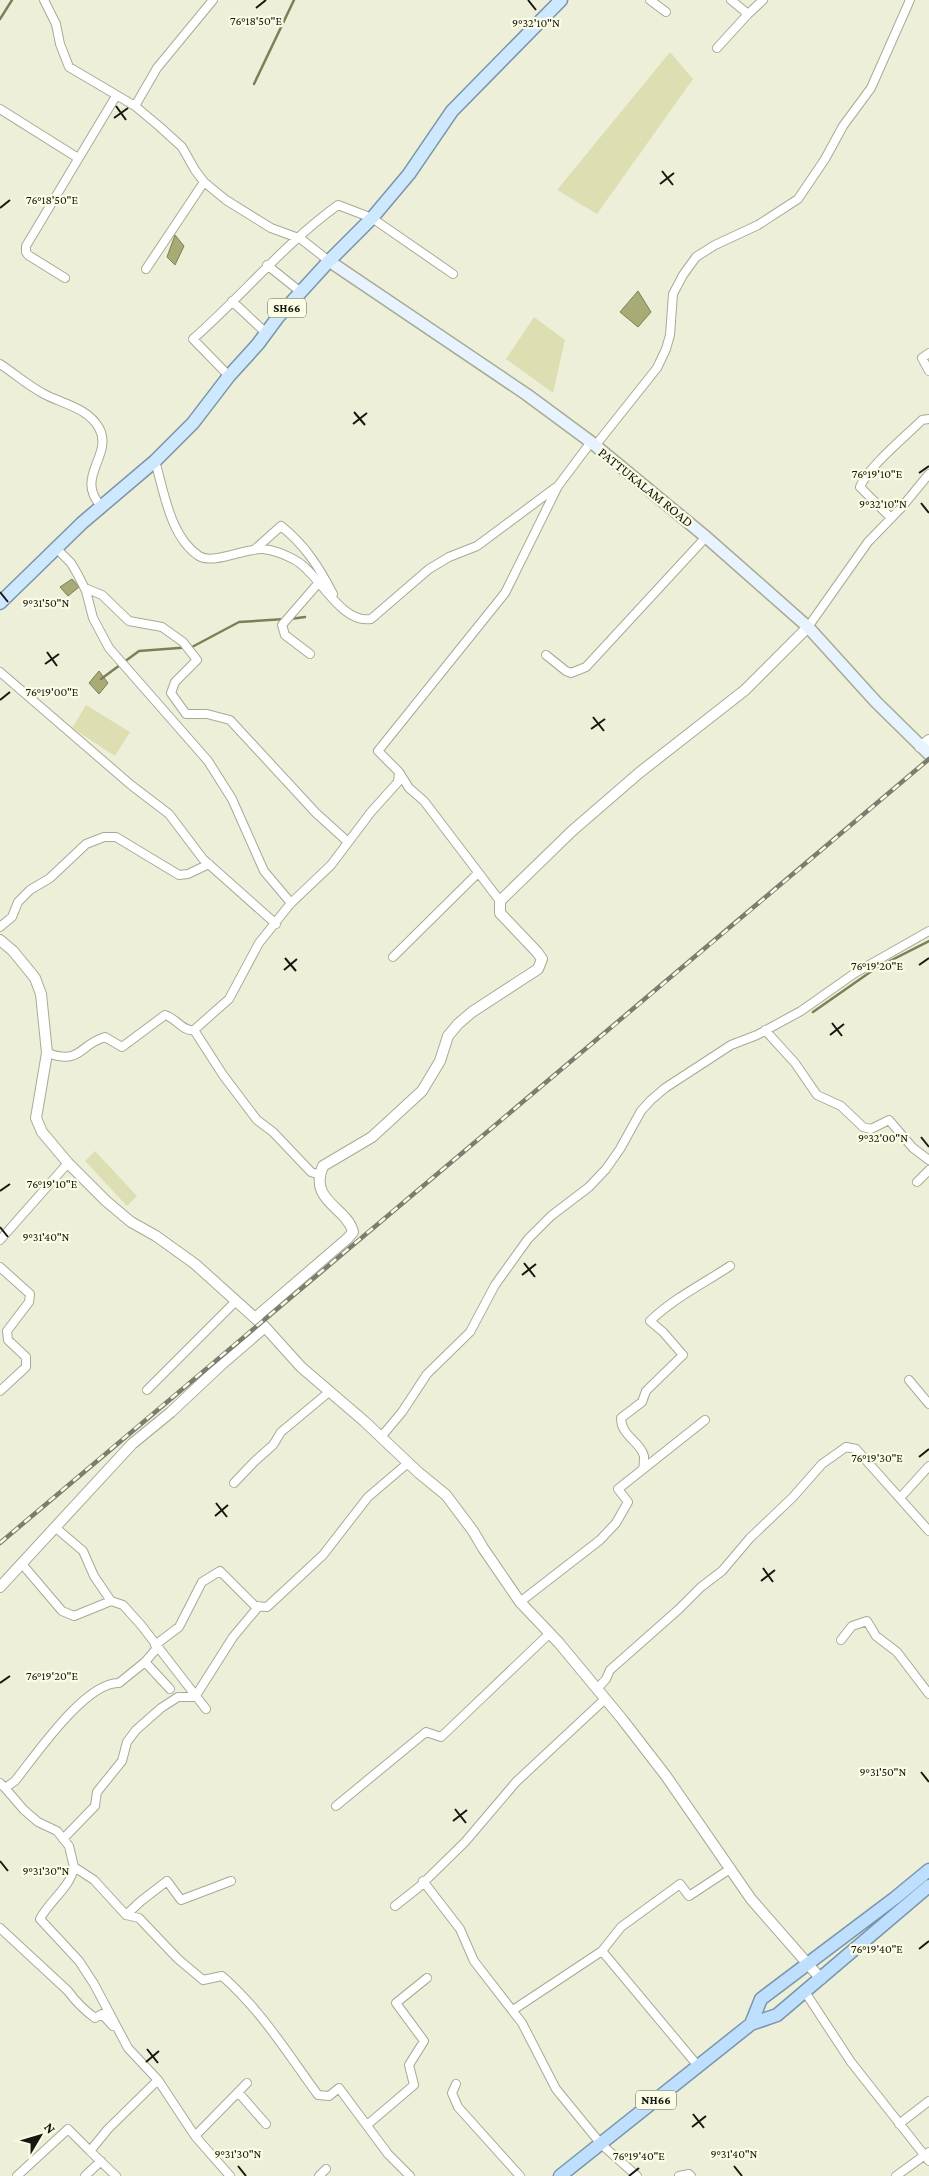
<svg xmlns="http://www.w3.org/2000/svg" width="929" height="2176" font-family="'Crimson Pro',serif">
	<rect width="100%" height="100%" fill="#eeefd9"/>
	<path fill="#dddfb2" d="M670,52L693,79L597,214L557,190Z
		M534,317L565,340L553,393L506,359Z
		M86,705L130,732L115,756L72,728Z
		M95,1151L137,1196L127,1206L85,1161Z"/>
	<path fill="#a9ab76" stroke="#7d7f57" d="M175,235L184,246L175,265L167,257Z
		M638,291L651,312L638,327L620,312Z
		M72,579L79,587L68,596L60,587Z
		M99,671L108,683L99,694L89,683Z"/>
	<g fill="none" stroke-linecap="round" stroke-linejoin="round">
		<path stroke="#7d7f57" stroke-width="2.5" d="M0,19L12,0
			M254,84L294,0
			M290,619L305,617
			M101,679L139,651L192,647L239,622L285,619
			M813,1012L876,968L929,941"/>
		<g stroke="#a9aa95" stroke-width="10">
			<path id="minor" d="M44,0L56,24L60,44L69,67L135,106L160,127L182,147L195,170L204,182L226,200L271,228L301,239L329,261
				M650,0L666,12
				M731,0L748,14L763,0
				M717,48L748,14
				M135,106L157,68L213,0
				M0,109L78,158
				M267,265L302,293
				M146,269L204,182
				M65,278L28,255L26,252V246L116,96
				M232,301L266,333
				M929,353L922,358L929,371
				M0,364C15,374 29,386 44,394C63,404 88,408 99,428C114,455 74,477 101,506
				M229,376L193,339C243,295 284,244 338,205L372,218L453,274
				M595,446L657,368L666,349L670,335L673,294L683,275L696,257L715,245L758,225L798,199L825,159L843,126L871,88L910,0
				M155,461C164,491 170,537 199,556C213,565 245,548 263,549C273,550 286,555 295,560C319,573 340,624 371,619L429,569L449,557L477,546L555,488
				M891,518L860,487C868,467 906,436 922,420L929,419
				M56,548L71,563L78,575L86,591L93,618L109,648L208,761L232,799L264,871L291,903
				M254,550L281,526C305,545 319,567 333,594
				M85,588L102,595L129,621L162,627L183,642L197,660L175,682L171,693L186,714H207L230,720L316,813L348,842
				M808,627L868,542L901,508L929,474
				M310,654L285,635L282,625L321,580
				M546,655L566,671L571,673L586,667L706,537
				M0,672L131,785L169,814L203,859L276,924
				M399,772L409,788L424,801L500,901
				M0,927L12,917L18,902L30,890L50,878L86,844L104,837H116L179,875L188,874L209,864
				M393,957L478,873
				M194,1030L223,1075L257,1120L273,1132L311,1172L320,1175
				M765,1030L795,1063L817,1095L841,1106L863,1127L871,1129L889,1120L913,1148L929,1160
				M47,1053C82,1065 78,1045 105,1037L122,1047L165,1015C176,1018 183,1032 194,1030L229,999L259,943L291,903L331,865L371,812L398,782L399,772L378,751L505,593L558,486L591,442
				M917,1182L929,1170
				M0,1240L68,1163
				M0,1267L30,1294L29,1302L7,1331L8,1340L26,1357V1367L0,1391
				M909,1380L929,1404
				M147,1390L236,1301
				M381,1437L402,1412L427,1374L470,1332L495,1285L528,1239L551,1216L589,1187L606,1169L620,1149L641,1111L651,1100L665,1088L731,1045L757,1035L801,1011L855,973L929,931
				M643,1469C644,1465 644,1460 644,1456C640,1441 621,1436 621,1418L642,1402L646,1391L683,1355L663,1332L650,1321C674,1298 703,1284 730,1266
				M234,1483L255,1461L273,1445L281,1432L329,1392
				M900,1498L929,1466
				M56,1528L83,1551L94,1576L111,1601L123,1605L141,1625L206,1709
				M22,1564L62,1611L74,1616L111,1601
				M520,1602L600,1540L616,1523L628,1502L618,1489L705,1420
				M841,1640L852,1626L867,1621L876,1636L897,1652L929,1694
				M155,1645L179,1627L202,1582L220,1571L255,1606L267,1607L323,1555L368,1497L408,1463
				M145,1662L170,1689
				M597,1689L606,1679L610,1670L679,1609L701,1587L722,1571L750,1538L793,1497L822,1464L846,1447L856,1449L929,1531
				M0,1783L5,1788L15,1781C35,1756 85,1682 119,1683L145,1662L157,1648
				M5,1788L24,1810L38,1822L57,1831L69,1846L74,1867L94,1880L126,1915L139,1918L178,1959L203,1980L222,1976C261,2010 288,2054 318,2095L329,2096L339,2088L388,2154L410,2176
				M336,1806L426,1732L441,1737L549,1634
				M63,1839L95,1806L97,1792L122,1761L127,1742L136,1730L161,1708L178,1697H195L233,1637L259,1606
				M74,1867C71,1887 49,1901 40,1919L79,1961L94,1984L128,2048L158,2080L108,2129L90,2151L116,2176
				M423,1881L460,1929L474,1961L522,2023L556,2089L601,2144L637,2176
				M395,1906L419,1887L465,1842L516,1782L605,1699
				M126,1915L141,1901L167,1881L181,1900L231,1881
				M0,1928L68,1991C76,2002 84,2010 95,2018L102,2014L113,2026
				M602,1951L698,2066
				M805,1992L851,2062L929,2161
				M513,2010L602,1951L621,1927L680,1884L689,1896L730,1869
				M158,2080L195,2136
				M456,2084L452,2093L458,2107L520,2176
				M238,2092L266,2124
				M899,2124L929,2101
				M367,2125L414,2085L409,2065L424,2041L396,2003L427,1978
				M17,2176L68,2129L90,2151
				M85,2176L101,2161
				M230,2176L195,2136L247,2083
				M319,2176L326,2169
				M679,2176L689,2174L691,2176
				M896,2176L929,2152"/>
		</g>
		<g stroke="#a9aa95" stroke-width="12">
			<path id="tertiary" d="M920,747L929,740
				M0,940L13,951L35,978L41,994L47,1053L36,1118L42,1132L68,1163L106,1201L131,1222L156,1236L195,1264L265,1327L301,1367L364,1421L419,1473L446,1495L473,1531L483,1548L520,1602L559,1643L622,1719L666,1776L751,1899L821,1979
				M255,1318L348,1238L353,1232C347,1207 308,1201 323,1166L372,1137L422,1091L440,1061L448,1036L458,1024L472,1012L538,969L542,959L537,952L500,913V901L572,831L639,773L745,690L808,627
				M0,1587L132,1444L171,1412L221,1365L265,1327"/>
		</g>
		<g stroke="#a9aa95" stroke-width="14">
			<path id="secondary" d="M329,261L526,394L591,442L706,537L808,627L876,702L929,754"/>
		</g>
		<g stroke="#7995aa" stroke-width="15">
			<path id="primary" d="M0,603L82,523L155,461L193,423L229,376L258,344L278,317L329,261L372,218L409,174L452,111L561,0"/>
		</g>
		<g stroke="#7995aa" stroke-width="15">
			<path id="trunk" d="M751,2024L761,1999L895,1898L929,1870
				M560,2176L751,2024L777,2015L929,1886"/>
		</g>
		<use href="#minor" stroke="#fff" stroke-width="8"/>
		<use href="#tertiary" stroke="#fff" stroke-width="10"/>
		<use href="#secondary" stroke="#e7f4ff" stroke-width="11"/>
		<use href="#primary" stroke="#cee8fe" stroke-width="12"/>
		<use href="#trunk" stroke="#bee0fe" stroke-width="12"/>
		<g stroke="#7d7d6f" stroke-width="4.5">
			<path id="rail" d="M0,1543C309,1281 620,1021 929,759"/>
		</g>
		<use href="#rail" stroke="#fbfce6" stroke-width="2.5" stroke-dasharray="8" stroke-linecap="butt"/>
	</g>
	<path fill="none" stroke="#17170f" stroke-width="2" d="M528,0L536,10M256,8L266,0M116,106L126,120M114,118L128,108M662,171L673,185M660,184L674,173M0,208L10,200M354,412L365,425M353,424L367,413M919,473L929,466M921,503L929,513M0,592L8,602M47,652L57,666M45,664L59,654M0,700L10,692M593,717L604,731M591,729L605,719M285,958L296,971M919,965L929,958M284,970L297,959M832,1023L842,1036M830,1035L844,1024M921,1137L929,1147M0,1191L10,1184M0,1227L8,1237M524,1263L535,1277M522,1275L536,1264M919,1457L929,1449M216,1503L227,1517M215,1516L228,1505M763,1568L773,1582M761,1581L775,1570M0,1683L10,1676M921,1772L929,1782M455,1809L466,1823M453,1821L467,1810M0,1861L8,1871M919,1949L929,1941M147,2049L158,2063M146,2062L159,2051M693,2114L704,2128M692,2127L706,2116M238,2166L246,2176M734,2166L742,2176M629,2176L639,2168"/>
	<g text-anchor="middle" stroke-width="4.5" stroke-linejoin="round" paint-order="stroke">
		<g fill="#fbfce6" stroke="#5b5c50" stroke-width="1">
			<rect x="268" y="298.5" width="38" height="19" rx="4"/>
			<rect x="636" y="2090.5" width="40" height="19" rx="4"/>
		</g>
		<g font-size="12" font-weight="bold" fill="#17170f">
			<text x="287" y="312">SH66</text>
			<text x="656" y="2104">NH66</text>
		</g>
		<g font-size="14" fill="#17170f" stroke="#fbfce6">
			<text transform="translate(646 487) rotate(39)" y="5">PATTUKALAM ROAD</text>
		</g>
	</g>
	<g font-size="12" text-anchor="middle" fill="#17170f" stroke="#fbfce6" stroke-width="4.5" stroke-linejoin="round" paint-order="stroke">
		<text x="256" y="25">76°18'50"E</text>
		<text x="536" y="27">9°32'10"N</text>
		<text x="52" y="204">76°18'50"E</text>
		<text x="877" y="478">76°19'10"E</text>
		<text x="883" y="508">9°32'10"N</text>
		<text x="46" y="607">9°31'50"N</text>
		<text x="52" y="696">76°19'00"E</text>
		<text x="877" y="970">76°19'20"E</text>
		<text x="883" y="1142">9°32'00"N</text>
		<text x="52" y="1188">76°19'10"E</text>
		<text x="46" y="1241">9°31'40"N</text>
		<text x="877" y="1462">76°19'30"E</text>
		<text x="52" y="1680">76°19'20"E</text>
		<text x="883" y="1776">9°31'50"N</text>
		<text x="46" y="1875">9°31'30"N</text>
		<text x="877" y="1953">76°19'40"E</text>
		<text x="238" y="2158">9°31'30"N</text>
		<text x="734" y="2158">9°31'40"N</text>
		<text x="639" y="2160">76°19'40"E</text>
	</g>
	<g transform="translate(40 2136) rotate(52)" stroke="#fbfce6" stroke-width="4" paint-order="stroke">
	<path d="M0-4L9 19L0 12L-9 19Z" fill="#17170f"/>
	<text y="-8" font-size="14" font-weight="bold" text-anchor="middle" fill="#17170f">N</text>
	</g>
</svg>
